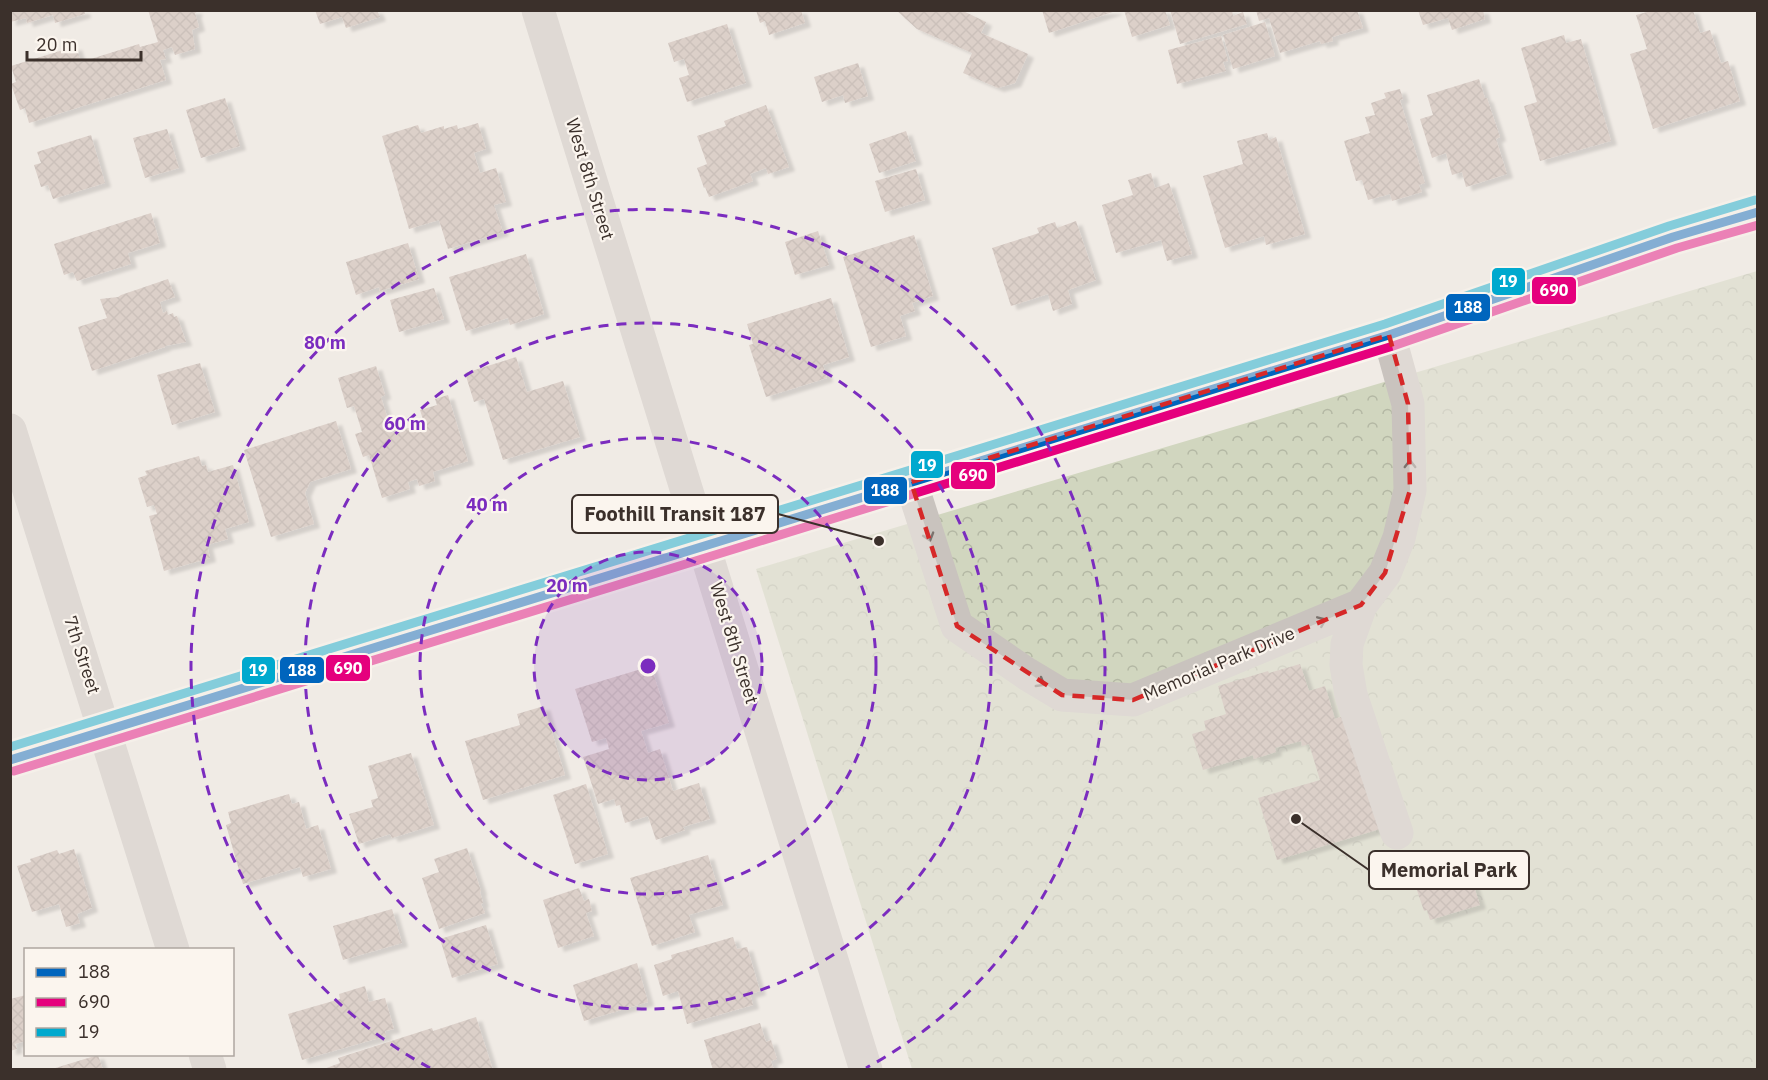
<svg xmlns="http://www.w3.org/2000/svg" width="1768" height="1080" font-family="'IBM Plex Sans',sans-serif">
	<defs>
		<pattern id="forest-crowns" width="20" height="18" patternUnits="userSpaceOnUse" patternTransform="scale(1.5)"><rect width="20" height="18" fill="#d1d6bf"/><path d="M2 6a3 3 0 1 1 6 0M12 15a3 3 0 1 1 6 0" fill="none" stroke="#b4b8a4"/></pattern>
		<pattern id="building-cross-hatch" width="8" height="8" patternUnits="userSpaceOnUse" patternTransform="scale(1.5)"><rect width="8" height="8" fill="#c3afa7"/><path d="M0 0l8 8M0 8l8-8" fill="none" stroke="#a08f88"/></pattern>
		<filter id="shadow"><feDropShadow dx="6" dy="4" stdDeviation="1.5" flood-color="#0004"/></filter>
	</defs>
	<rect width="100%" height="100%" fill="#f0ebe5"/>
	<path fill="url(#forest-crowns)" d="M1757,271V1069H912L756,569Z"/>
	<path fill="url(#building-cross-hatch)" filter="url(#shadow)" d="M10,10H84L85,14L55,23L53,15L27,23L26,18L10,22Z
		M148,10H196L197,12L195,13L199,27L192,30L195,49L175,55L172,47L163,50L166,59L160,60L166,80L29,123L25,108L20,110L11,84L16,82L11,66L76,46L81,62L139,44L140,47L158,42Z
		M315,10H377L380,17L346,28L342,17L320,24Z
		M756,10H801L805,23L769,35L765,21L760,23Z
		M896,10H961L986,22L981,33L1028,54L1015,83L998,88L963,73L972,53L917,29Z
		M1042,10H1116V11L1049,33Z
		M1124,10H1165L1170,25L1132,37Z
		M1170,10H1232L1233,16L1243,12L1247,24L1180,44Z
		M1256,10H1290L1291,12L1297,10H1357L1363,28L1332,37L1333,41L1321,44L1320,41L1280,53L1269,18L1259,21Z
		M1418,10H1483L1485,19L1452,30L1448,18L1423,25Z
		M1646,10H1693L1700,33L1710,30L1721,63L1728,61L1740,101L1653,129L1630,54L1647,49L1636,15L1647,12Z
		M1265,22L1275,56L1233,69L1223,35Z
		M727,24L746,83L687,102L679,78L689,75L684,59L674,62L668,43Z
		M1564,35L1566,43L1581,39L1611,141L1540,161L1524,106L1537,102L1521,48Z
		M1221,36L1228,61L1223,62L1226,71L1177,84L1168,50Z
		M858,63L868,96L845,103L843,95L822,102L814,77Z
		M1479,79L1485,98H1487L1500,137L1496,139L1507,174L1466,187L1462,172L1452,175L1446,153L1432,158L1420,119L1433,115L1427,95Z
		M1400,89L1403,99L1400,100L1425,183L1419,185L1422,192L1392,201L1390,194L1368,200L1362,180L1356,181L1344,141L1370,133L1365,117L1375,115L1371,103L1386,98L1384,93Z
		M225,98L240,146L201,158L186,110Z
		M766,105L789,167L768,174L766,168L750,174L753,181L709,197L705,187L704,188L697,168L707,164L697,136L726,126L724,121Z
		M478,123L486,149L474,153L480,173L496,168L506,202L494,205L503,232L448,249L439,220L409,229L382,136L418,125L421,133L444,126V129L457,125L458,129Z
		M167,129L179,168L145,178L133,138Z
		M906,131L916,161L879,173L869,144Z
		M1267,133L1269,140L1276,137L1305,234L1266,245L1264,236L1225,248L1203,176L1243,164L1237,141Z
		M91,135L105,183L53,199L48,185L41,187L34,165L41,163L37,152Z
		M916,169L925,200L885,212L875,181Z
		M1151,173L1155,188L1169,183L1192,254L1167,261L1161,240L1116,253L1102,205L1133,195L1128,180Z
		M151,213L160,243L128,253L131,264L77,281L73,272L64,275L54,244Z
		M1076,221L1096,280L1068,290L1072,304L1053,311L1048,294L1011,306L992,248L1039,233L1037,228L1055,222L1057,228Z
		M818,231L829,265L795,275L785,242Z
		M914,235L933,296L912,303L915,311L900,316L906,336L871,347L843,257Z
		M408,243L419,279L380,291L379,287L356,295L346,262Z
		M526,254L544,314L510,325L508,318L466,331L449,277Z
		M168,279L175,297L160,302L163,313L167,311L168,315L173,313L174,317L177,316L186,342L165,346V347L92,371L78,327L107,318L100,299L118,297L121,295Z
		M434,288L444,319L399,332L390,300Z
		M831,298L849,357L823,365L827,378L766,397L749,345L753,344L747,324Z
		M516,357L527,392L563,381L580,437L503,460L484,399L474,402L465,373Z
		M200,363L215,412L172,425L157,375Z
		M376,366L385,395L381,397L392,433L424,423L420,410L437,405L435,399L448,395L468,461L433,472L435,481L419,486L417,479L408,482L410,489L382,498L369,455L363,457L355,434L362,432L354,406L347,408L338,378Z
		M336,421L351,469L310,482L305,493L314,524L271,537L244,450Z
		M199,456L202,466L206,465L208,472L233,465L249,522L225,529L228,539L207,545L210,558L164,571L149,516L157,514L154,505L147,507L138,478L147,475L145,471Z
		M1300,664L1309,691L1325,686L1335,719L1346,715L1380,829L1277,860L1258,798L1320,780L1309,744L1302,746L1301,741L1275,748L1276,752L1254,759L1253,755L1203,770L1192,734L1206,730L1204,721L1226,714L1218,686L1268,671L1269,673Z
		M651,666L669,723L641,731L648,753L660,749L673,791L699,783L710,819L683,827L685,830L656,840L648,816L625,823L620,805L616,806L614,799L598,804L583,757L609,749L606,738L592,742L575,689Z
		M544,706L565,775L483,800L465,741L520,725L517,714Z
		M411,753L434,825L392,838L390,834L359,844L349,814L373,807L371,800L378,798L368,766Z
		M586,784L608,854L575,864L553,795Z
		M289,794L292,804L299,802L306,829L318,825L331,869L303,877L300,867L243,884L226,825L231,823L228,812Z
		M467,848L481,891L480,892L483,903L481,904L485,913L439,929L422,878L439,872L434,859Z
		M74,849L92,908L77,914L80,923L66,927L59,904L32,912L17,866L31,862L30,859L57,850L59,854Z
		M1458,850L1465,872L1469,871L1480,905L1430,920L1427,910L1424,911L1408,864L1449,851L1450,853Z
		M708,855L723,905L689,915L695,932L652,946L630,878Z
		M579,888L584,901L589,899L592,911L586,913L594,936L558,948L543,900Z
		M392,909L402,943L343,960L333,926Z
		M486,925L498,964L452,978L440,939Z
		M733,937L737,949L747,947L760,991L750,994L753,1005L687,1024L678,991L663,996L654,965L672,959L671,955Z
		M637,963L648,1002L584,1021L573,985Z
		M365,986L369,1002L385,998L394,1029L385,1031L386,1036L302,1060L288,1014L340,999L339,994Z
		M26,995V1041L15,1044L17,1049L10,1051V999Z
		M476,1017L493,1070H321L340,1063L338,1058L432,1028L433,1031Z
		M760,1023L766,1042L771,1040L777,1059L771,1061L774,1070H713L704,1040Z
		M98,1055L103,1070H52V1069Z"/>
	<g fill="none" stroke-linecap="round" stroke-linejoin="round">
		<path stroke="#c9c3be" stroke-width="33" d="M538,10L866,1070
			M10,430L173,950
			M911,482L957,626L1027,674L1062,695L1133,700L1361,605L1385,573L1399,538L1410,490L1408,404L1389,335
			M1361,605L1347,644L1346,665L1351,695L1397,833
			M205,1054L210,1070"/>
		<path stroke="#b8b1ad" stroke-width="33" d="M10,760L703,545L1389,335L1673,237L1758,212"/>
		<g stroke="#fbf5ee" stroke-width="14">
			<path id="bus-1" d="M10,760L1389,335L1673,237L1758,212"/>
		</g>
		<g stroke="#fbf5ee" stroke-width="14">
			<path id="bus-2" d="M14,771L1393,346L1677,248L1758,225"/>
		</g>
		<g stroke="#fbf5ee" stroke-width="14">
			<path id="bus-3" d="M10,747L1385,324L1669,226L1755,200"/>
		</g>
		<use href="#bus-1" stroke="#0065bd" stroke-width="9"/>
		<use href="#bus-2" stroke="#e5007d" stroke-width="9"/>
		<use href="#bus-3" stroke="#00a9ce" stroke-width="9"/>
	</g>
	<defs><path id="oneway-chevron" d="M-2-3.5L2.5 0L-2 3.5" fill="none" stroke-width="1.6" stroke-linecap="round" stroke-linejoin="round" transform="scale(1.5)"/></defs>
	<g stroke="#7b726d">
		<use href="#oneway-chevron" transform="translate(1410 464) rotate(-90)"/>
		<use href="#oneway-chevron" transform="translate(929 537) rotate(73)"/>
		<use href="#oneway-chevron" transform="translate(1322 621) rotate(-23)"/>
		<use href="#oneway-chevron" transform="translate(1041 683) rotate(30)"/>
	</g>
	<path d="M0 0H1768V1080H0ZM1389,335L1408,404L1410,490L1385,573L1361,605L1133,700L1062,695L957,626L911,482Z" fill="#f0ebe5" fill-opacity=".55" fill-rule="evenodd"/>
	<path fill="none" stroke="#d62828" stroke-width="4.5" stroke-dasharray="12 8" stroke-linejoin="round" d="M1389,335L1408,404L1410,490L1385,573L1361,605L1133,700L1062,695L957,626L911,482Z"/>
	<circle cx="648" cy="666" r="114" fill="#7b2cbf" fill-opacity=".12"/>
	<g fill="none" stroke="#7b2cbf" stroke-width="3" stroke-dasharray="10 8">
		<circle cx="648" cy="666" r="114"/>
		<circle cx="648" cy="666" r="228"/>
		<circle cx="648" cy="666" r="343"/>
		<path d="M430 1068A457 457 0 1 1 866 1068"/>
	</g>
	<g text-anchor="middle" stroke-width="4.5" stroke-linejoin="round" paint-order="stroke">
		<g font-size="18" fill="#3b302b" stroke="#fbf5ee">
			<text transform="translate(590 179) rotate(73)" y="6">West 8th Street</text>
			<text transform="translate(734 643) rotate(73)" y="6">West 8th Street</text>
			<text transform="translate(82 655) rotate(72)" y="6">7th Street</text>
			<text transform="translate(1219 664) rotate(-23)" y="6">Memorial Park Drive</text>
		</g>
	</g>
	<circle cx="648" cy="666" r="9" fill="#7b2cbf" stroke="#fbf5ee" stroke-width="3"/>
	<g font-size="18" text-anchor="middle" font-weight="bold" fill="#7b2cbf" stroke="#fbf5ee" stroke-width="4.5" stroke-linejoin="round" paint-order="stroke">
		<text x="325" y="349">80 m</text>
		<text x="405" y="430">60 m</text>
		<text x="487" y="511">40 m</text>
		<text x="567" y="592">20 m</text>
	</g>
	<path fill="none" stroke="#3b302b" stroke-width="2" d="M879 541L778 514M1296 819L1369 870"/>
	<g fill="#3b302b" stroke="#fbf5ee" stroke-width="2">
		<circle cx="879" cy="541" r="6"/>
		<circle cx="1296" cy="819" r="6"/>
	</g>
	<g fill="#fbf5ee" stroke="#3b302b" stroke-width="2">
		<rect x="572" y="495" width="206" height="38" rx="6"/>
		<rect x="1369" y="851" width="160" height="38" rx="6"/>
	</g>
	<g font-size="20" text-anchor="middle" font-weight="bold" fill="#3b302b">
		<text x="675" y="521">Foothill Transit 187</text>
		<text x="1449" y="877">Memorial Park</text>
	</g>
	<g stroke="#fbf5ee" stroke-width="2">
		<rect x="1491" y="267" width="35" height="29" rx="6" fill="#00a9ce"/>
		<rect x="1531" y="276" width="46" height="29" rx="6" fill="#e5007d"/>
		<rect x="1445" y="293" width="46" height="29" rx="6" fill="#0065bd"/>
		<rect x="910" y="450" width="34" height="29" rx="6" fill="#00a9ce"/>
		<rect x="950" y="461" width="46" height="29" rx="6" fill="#e5007d"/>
		<rect x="863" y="476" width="45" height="29" rx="6" fill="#0065bd"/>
		<rect x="325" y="654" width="46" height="28" rx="6" fill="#e5007d"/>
		<rect x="279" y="656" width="46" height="28" rx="6" fill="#0065bd"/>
		<rect x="241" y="656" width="35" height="29" rx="6" fill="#00a9ce"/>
	</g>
	<g font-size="16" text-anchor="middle" font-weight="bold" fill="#fff">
		<text x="1508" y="287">19</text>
		<text x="1554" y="296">690</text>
		<text x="1468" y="313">188</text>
		<text x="927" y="471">19</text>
		<text x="973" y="481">690</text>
		<text x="885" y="496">188</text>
		<text x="348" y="674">690</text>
		<text x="302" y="676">188</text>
		<text x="258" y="676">19</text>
	</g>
	<rect width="1768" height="1080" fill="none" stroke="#3b302b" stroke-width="24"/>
	<rect x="24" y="948" width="210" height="108" fill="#fbf5ee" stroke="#aea6a0" stroke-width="1.5"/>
	<rect x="36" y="968" width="30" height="9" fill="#0065bd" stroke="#aea6a0" stroke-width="1.5"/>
	<text x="78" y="978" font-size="18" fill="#3b302b">188</text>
	<rect x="36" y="998" width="30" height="9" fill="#e5007d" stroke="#aea6a0" stroke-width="1.5"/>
	<text x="78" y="1008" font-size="18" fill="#3b302b">690</text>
	<rect x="36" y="1028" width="30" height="9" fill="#00a9ce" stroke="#aea6a0" stroke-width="1.5"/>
	<text x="78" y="1038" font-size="18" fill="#3b302b">19</text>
	<path d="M27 51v9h114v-9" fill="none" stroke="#3b302b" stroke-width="3"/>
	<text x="36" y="51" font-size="18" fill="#3b302b" stroke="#fbf5ee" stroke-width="4.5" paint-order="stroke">20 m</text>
</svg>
